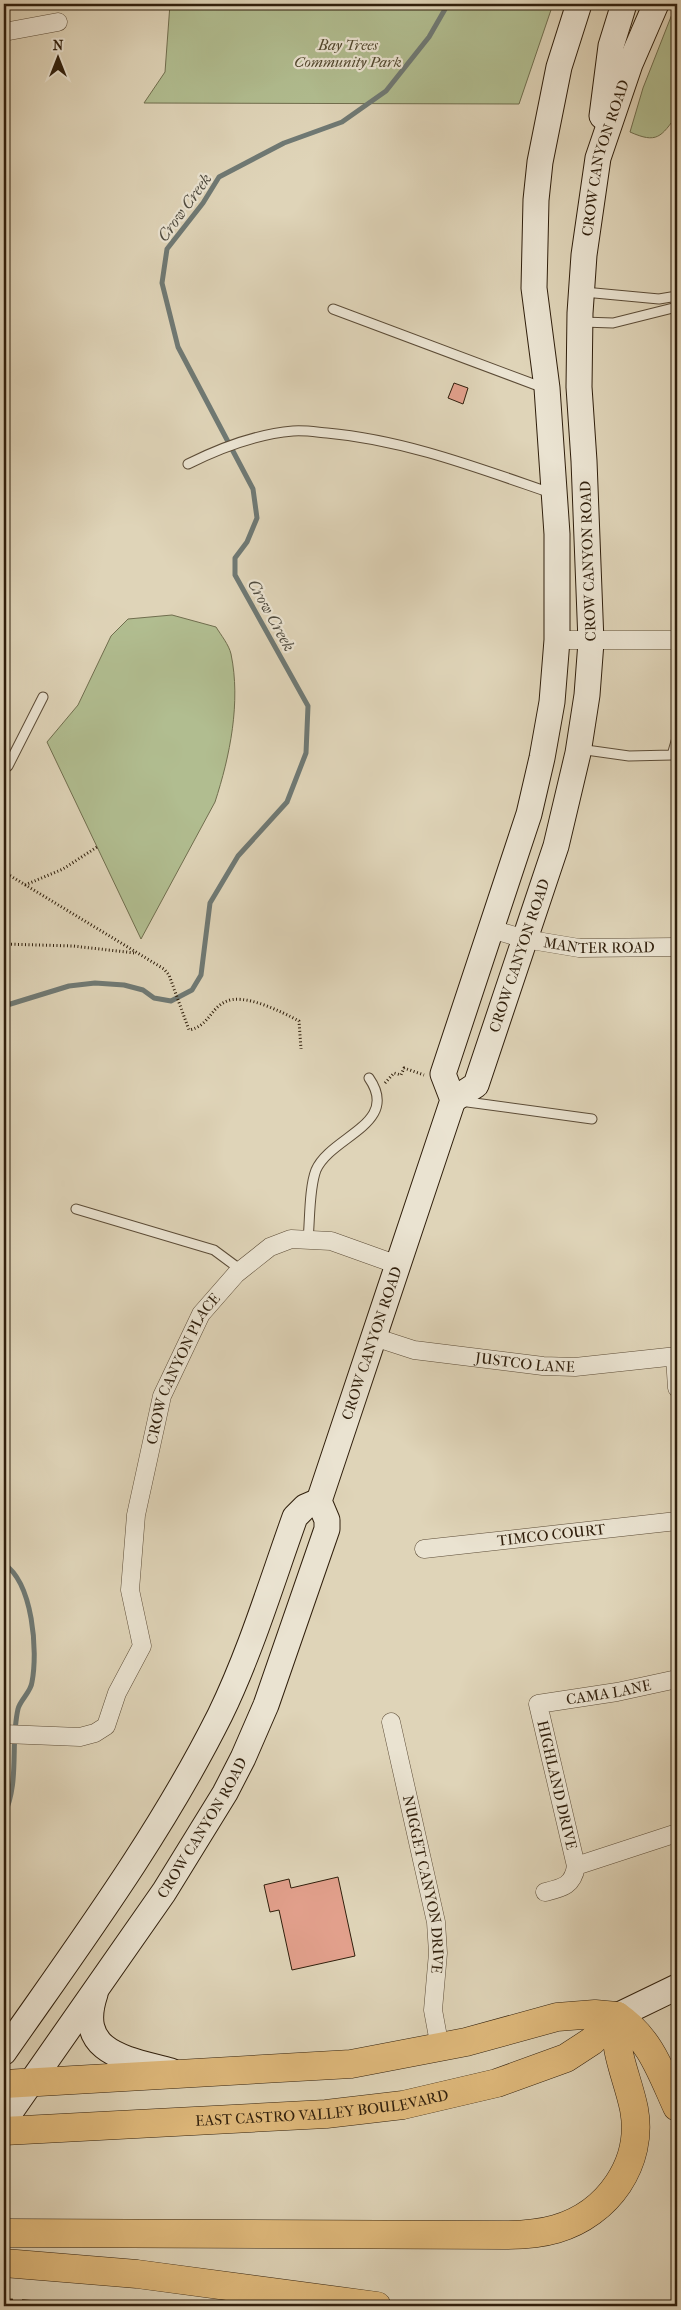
<svg xmlns="http://www.w3.org/2000/svg" width="681" height="2310" font-family="'IM FELL French Canon',serif">
	<rect width="100%" height="100%" fill="#dfd4b8"/>
	<filter id="stains"><feTurbulence type="fractalNoise" baseFrequency=".004" numOctaves="4"/><feColorMatrix values="0 0 0 0 .2 0 0 0 0 .09 0 0 0 0 .02 0 0 0 .5 -.17"/></filter>
	<radialGradient id="worn" r=".72"><stop offset=".6" stop-color="#630" stop-opacity="0"/><stop offset="1" stop-color="#630" stop-opacity=".3"/></radialGradient>
	<path fill="#b1bd90" stroke="#706e4e" d="M170,4H553L519,104L144,103L165,72Z
		M676,4L677,115C661,137 657,144 630,132L643,88Z
		M172,615L216,627C221,635 229,645 231,654C241,702 230,756 215,802L141,939L47,742L78,705L111,636L128,619Z"/>
	<g fill="none" stroke-linecap="round" stroke-linejoin="round">
		<path stroke="#6f7974" stroke-width="5" d="M4,1006L69,986L95,983L124,985L143,990L154,998L171,1001L192,990L201,975L210,903L238,856L287,802L306,753L308,706L235,575V558L247,542L257,518L253,489L178,347L162,283L167,249L203,203L219,177L284,143L342,122L386,91L429,37L448,4
			M4,1564C33,1583 38,1651 32,1682C31,1692 20,1700 18,1709C10,1744 20,1782 4,1815"/>
	</g>
	<path fill="#e2a08c" stroke="#301f0c" d="M454,383L468,388L463,404L448,398Z
		M338,1877L355,1956L292,1970L279,1910L270,1912L264,1885L289,1879L291,1888Z"/>
	<g fill="none" stroke-linecap="round" stroke-linejoin="round">
		<g stroke="#5c4c37" stroke-width="11">
			<path id="service" d="M584,292L659,299L677,296
				M333,309L544,388
				M582,322L613,323L677,307
				M188,464C220,448 257,434 293,431C304,430 316,432 327,433C405,440 478,468 551,493
				M579,749L629,756L672,755L677,738
				M4,769L8,766L43,697
				M460,1101L592,1119
				M76,1209L214,1250L241,1270
				M308,1240C310,1220 309,1188 316,1170C331,1136 401,1124 369,1078"/>
		</g>
		<g stroke="#5c4c37" stroke-width="19">
			<g id="minor">
				<path d="M4,32L58,22"/>
				<path d="M557,640H677"/>
				<path id="s1" d="M491,929L525,939L579,948L677,947"/>
				<path id="s2" d="M374,1337L414,1350L543,1366L575,1367L677,1356"/>
				<path d="M675,1357L677,1388"/>
				<path id="s3" d="M424,1549L677,1521"/>
				<path id="s4" d="M391,1722L436,1922L438,1953L433,2010L440,2048"/>
				<path id="s5" d="M4,1734L80,1737L95,1733L106,1726L117,1693L142,1646L130,1590L136,1515L162,1396L201,1314L236,1274L270,1247L291,1239L331,1241L398,1265"/>
				<path id="s6" d="M576,1866L538,1704L617,1692L677,1679"/>
				<path d="M545,1892C562,1888 573,1886 576,1866L677,1833"/>
			</g>
		</g>
		<g stroke="#301f0c" stroke-width="27">
			<g id="secondary">
				<path d="M602,116L611,46L624,4"/>
				<path id="s7" d="M453,1100L476,1085L556,846L578,753L587,695L591,642L584,461L579,387L580,313L584,255L598,158L630,64L656,4"/>
				<path d="M95,1994C75,2054 128,2059 171,2071"/>
				<path d="M617,2016L677,1987"/>
				<path d="M4,2052C80,1943 160,1835 220,1715C251,1651 271,1584 295,1517L305,1507L319,1501"/>
				<path id="s8" d="M4,2121L164,1892L225,1793L243,1758L266,1705L327,1529V1520L319,1501L453,1100L443,1074L529,814L542,758L552,702L557,640V534L547,388L534,288L536,200L540,162L559,67L579,4"/>
			</g>
		</g>
		<g stroke="#301f0c" stroke-width="29">
			<g id="primary">
				<path d="M4,2084L351,2064L466,2042L557,2017L595,2014L617,2016"/>
				<path id="s9" d="M4,2131L326,2114L403,2105L497,2083L566,2058L592,2041L617,2016"/>
			</g>
		</g>
		<g stroke="#301f0c" stroke-width="29">
			<path id="motorway" d="M4,2233L503,2235C521,2235 539,2234 556,2229C608,2214 644,2163 634,2109C627,2075 613,2052 617,2016C650,2038 661,2072 677,2107
				M4,2263L137,2274L377,2306"/>
		</g>
		<path stroke="#301f0c" stroke-width="3" stroke-dasharray="1 2.5" stroke-linecap="butt" d="M4,872L164,969L169,975L189,1030C209,1026 210,1009 225,1002C243,992 282,1012 299,1021L301,1049
			M25,885L63,869L97,847
			M4,944L73,946L135,953
			M385,1083L394,1073L401,1075L404,1068L424,1075"/>
		<use href="#service" stroke="#eae3d1" stroke-width="9"/>
		<use href="#minor" stroke="#eae3d1" stroke-width="18"/>
		<use href="#secondary" stroke="#eae3d1" stroke-width="25"/>
		<use href="#primary" stroke="#e0ba7c" stroke-width="28"/>
		<use href="#motorway" stroke="#e0ba7c" stroke-width="28"/>
		<path stroke="#301f0c" stroke-width="4" stroke-dasharray="9 9" stroke-linecap="butt" d="M4,2300L87,2306"/>
	</g>
	<g text-anchor="middle" stroke-width="4.5" stroke-linejoin="round" paint-order="stroke">
		<g font-size="15" font-style="italic" fill="#50462d" stroke="#eae3d1">
			<text x="348" y="50">Bay Trees<tspan x="348" dy="17">Community Park</tspan></text>
		</g>
		<g font-size="15" fill="#301f0c" stroke="#eae3d1">
			<text dy="5" stroke="none"><textPath href="#s7" startOffset="974">CROW CANYON ROAD</textPath></text>
			<text transform="translate(588 561) rotate(-92)" y="5">CROW CANYON ROAD</text>
			<text dy="5" stroke="none"><textPath href="#s1" startOffset="110">MANTER ROAD</textPath></text>
			<text dy="5" stroke="none"><textPath href="#s7" startOffset="164">CROW CANYON ROAD</textPath></text>
			<text dy="5" stroke="none"><textPath href="#s8" startOffset="875">CROW CANYON ROAD</textPath></text>
			<text dy="5" stroke="none"><textPath href="#s2" startOffset="154">JUSTCO LANE</textPath></text>
			<text dy="5" stroke="none"><textPath href="#s5" startOffset="480">CROW CANYON PLACE</textPath></text>
			<text dy="5" stroke="none"><textPath href="#s3" startOffset="128">TIMCO COURT</textPath></text>
			<text dy="5" stroke="none"><textPath href="#s6" startOffset="238">CAMA LANE</textPath></text>
			<text transform="translate(557 1785) rotate(77)" y="5">HIGHLAND DRIVE</text>
			<text dy="5" stroke="none"><textPath href="#s8" startOffset="354">CROW CANYON ROAD</textPath></text>
			<text dy="5" stroke="none"><textPath href="#s4" startOffset="166">NUGGET CANYON DRIVE</textPath></text>
			<text dy="5" stroke="none"><textPath href="#s9" startOffset="319">EAST CASTRO VALLEY BOULEVARD</textPath></text>
		</g>
		<g font-size="16" font-style="italic" fill="#504c40" stroke="#eae3d1">
			<text transform="translate(184 207) rotate(-54)" y="6">Crow Creek</text>
			<text transform="translate(272 615) rotate(61)" y="6">Crow Creek</text>
		</g>
	</g>
	<rect width="681" height="2310" fill="none" stroke="#dfd4b8" stroke-width="20"/>
	<rect x="5" y="5" width="671" height="2300" fill="none" stroke="#301f0c" stroke-width="2.5"/>
	<rect x="10" y="10" width="661" height="2290" fill="none" stroke="#301f0c"/>
	<g transform="translate(58 58)" stroke="#eae3d1" stroke-width="4" paint-order="stroke">
	<path d="M0-4L9 19L0 12L-9 19Z" fill="#301f0c"/>
	<text y="-8" font-size="14" font-weight="bold" text-anchor="middle" fill="#301f0c">N</text>
	</g>
	<rect width="100%" height="100%" filter="url(#stains)"/>
	<rect width="100%" height="100%" fill="url(#worn)"/>
</svg>
